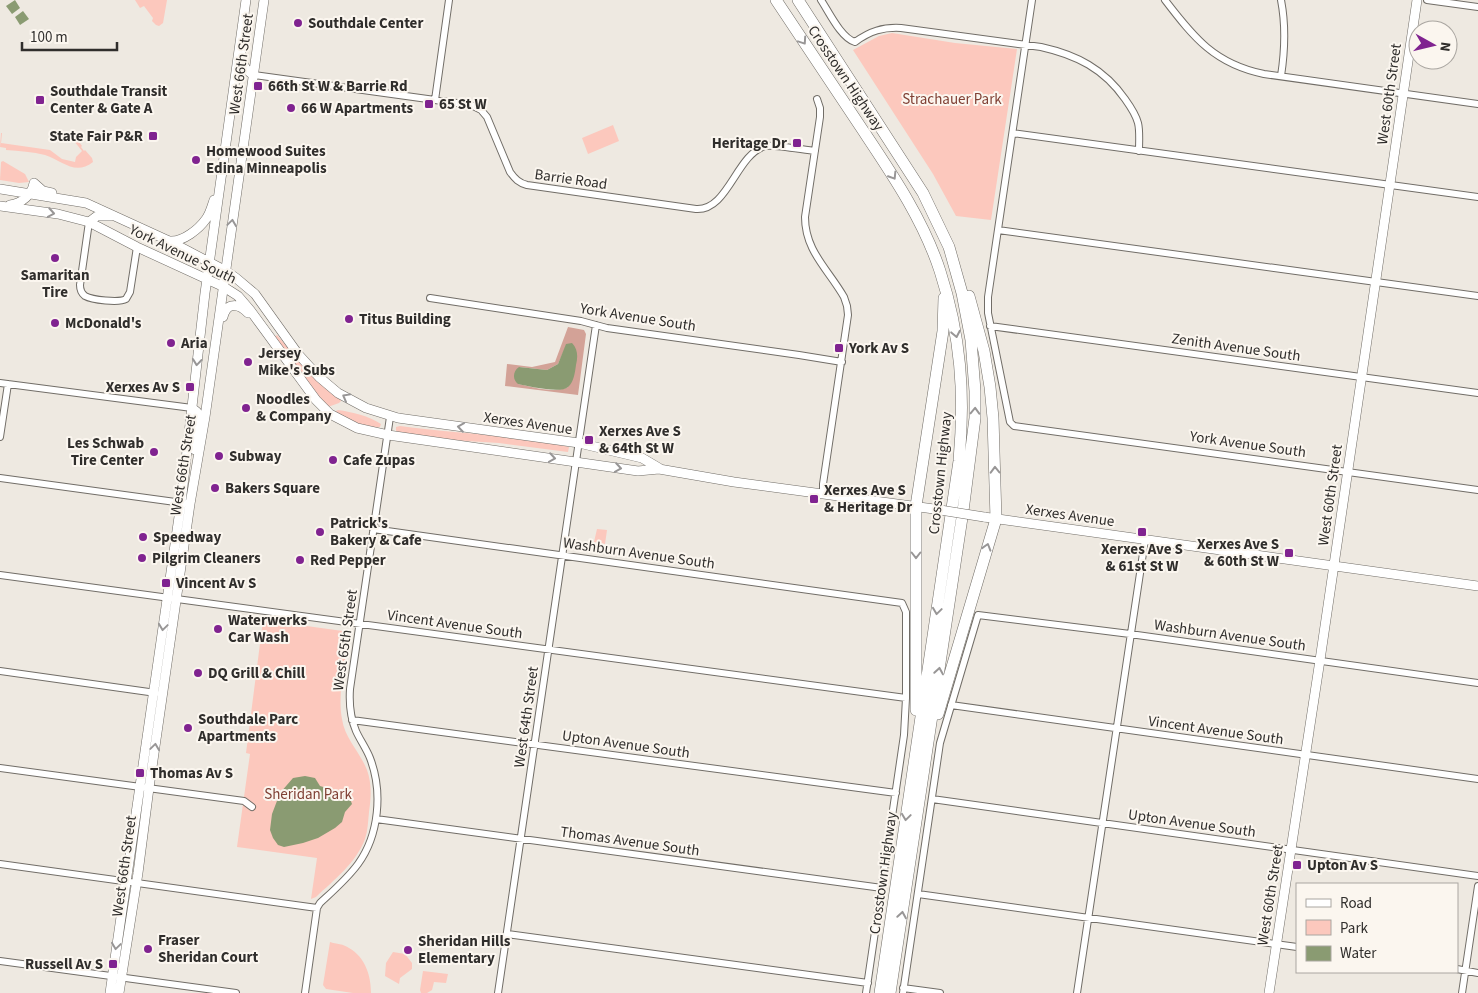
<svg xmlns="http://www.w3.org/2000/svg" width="1478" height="993" font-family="'Source Sans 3',sans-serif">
	<rect width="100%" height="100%" fill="#eee9e1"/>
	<path fill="#fcc8bd" d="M135,0H167L163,23L159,26L156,25L152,21L153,18L144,6L140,8Z
		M892,33L955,43L1017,49L991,220L956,216L933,174L853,50L879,36Z
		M613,125L619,141L588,154L582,138Z
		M1,133H2L1,143L50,150L62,159L75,162L76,157L82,151L74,141L77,139L82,146L81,147L84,151L85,150L92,158L93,162C75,176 63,161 45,155C33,152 19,151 6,150V148L0,147Z
		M3,161L25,174L29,182L19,183L0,180L1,162Z
		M277,335L313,377L340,399L341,401L339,403L328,407L319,399L273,338Z
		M338,410C352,412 369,416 381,424L380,427C365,431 348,419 334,412Z
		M400,426C456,434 514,434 569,447L568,452L499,443L450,440L396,432V427Z
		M597,529L607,530L605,544L594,542Z
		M263,620L350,632C346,657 337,694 342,719C345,739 360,752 367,770C372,783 371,799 369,812C368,821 368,830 365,839C356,863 334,880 316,897L311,899L317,858L237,847L250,754L246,753Z
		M330,942C336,944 344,944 349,948C365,957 371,975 371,993H353L326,989L323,985Z
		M393,952L405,954L412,963V969L400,978L399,984L385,976L386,963Z
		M423,971L448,974L446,983L434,982L432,990L427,993H421L420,990Z"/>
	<path fill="#d3a297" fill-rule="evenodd" d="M568,327L584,330L586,334L578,395L505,386L507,364L532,367L555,362ZM567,344L568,387C554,394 533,387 518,384L519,367L547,370L558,364Z"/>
	<path fill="#8a9b72" d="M15,0L20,8L12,14L6,6Z
		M23,11L29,19L20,25L15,17Z
		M572,343C578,349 578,357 576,365C575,372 574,382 568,387C561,394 528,386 518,384C512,379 513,371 519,367L547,370L558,364L566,344Z
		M305,776L315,778L320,786L343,793L349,796L352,804L345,812L342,822L335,828L318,838L303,843L284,847L278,845L273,838L270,830L272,814L280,793L293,778Z"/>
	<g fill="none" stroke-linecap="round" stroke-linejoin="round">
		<g stroke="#716d67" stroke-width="8">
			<path id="street" d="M821,0C829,12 841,38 855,42C870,31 883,27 901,28L1041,47C1077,55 1104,69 1125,99C1130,106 1136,115 1138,123C1140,131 1139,142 1139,151
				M1032,0L988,297V313L1010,422L1014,426L1478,490
				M1165,0C1194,38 1215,64 1264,74L1478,104
				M1427,0L1478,7
				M254,75L471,105L481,110L487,117L510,172C515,179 519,183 527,185L696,209C728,211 736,155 765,146C774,144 804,150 815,151
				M1281,76C1285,50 1286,26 1281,0
				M817,99L820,108V117L805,217C805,251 828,269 844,297L847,306L848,315L823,484V494
				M435,100L449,0
				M1013,133L1478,197
				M89,222L80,285C80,289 81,293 85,296C92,300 119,303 126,299L130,292L137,247
				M998,230L1478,296
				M430,298L581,321L607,328L799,355L842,362
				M990,326L1478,393
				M0,383L192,408
				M0,437L8,384
				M0,478L190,504
				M373,529L902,603L906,612V698L904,735L866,993
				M0,575L906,698
				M0,671L156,693
				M951,705L1478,779
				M352,720L896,793
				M0,768L244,801L252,807
				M932,799L1478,876
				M376,819L882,888
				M0,864L317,908
				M918,894L1297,947
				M507,934L868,983
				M0,961L236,993
				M1457,969L1478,973
				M903,988L940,993
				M305,993L317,908L320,903C333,891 347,879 358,864C379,835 383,792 370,758C366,748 360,740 356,731C350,717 349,704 350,689L390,417
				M498,993L596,325
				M903,993L940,743L978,615L1130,634L1478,683
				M1077,993L1145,540
				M1462,993L1478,886"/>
		</g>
		<g stroke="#716d67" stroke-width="10">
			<path id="secondary" d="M241,53C242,63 244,70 254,75
				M0,189L86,203L167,240L226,271L236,278L255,294L298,354L319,377L338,393L366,408L398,418L579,443L642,458L659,468
				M10,205C22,203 32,195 34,183L43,191L52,193
				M0,206L58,214L89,222L137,247L224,287L238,296L250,310L316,400L330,414L357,428L388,435L638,471L659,469L734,482L934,509
				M89,222L97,216H111
				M170,241C183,242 199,229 206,219C210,214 212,206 214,200
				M223,317C227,301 239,304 248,313
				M192,408L197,412L198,415L195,450
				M984,517L1478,586
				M110,993L181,503L205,293L246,0
				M119,993L138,873L149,788L190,504L205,417L264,0
				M1269,993C1287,882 1302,771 1320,660L1417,0"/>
		</g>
		<g stroke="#716d67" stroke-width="12">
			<path id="highway" d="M776,0C805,43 833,86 862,129C892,174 923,219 940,271C961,336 965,394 959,461L880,993
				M798,0L923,193L949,247L962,293L971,340L975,391V418L963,511L890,993
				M916,710V506L943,331L944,298
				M938,714L996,519L993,418L990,387L984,351L969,296"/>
		</g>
		<use href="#street" stroke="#fff" stroke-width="6"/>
		<use href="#secondary" stroke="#fff" stroke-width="9"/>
		<use href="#highway" stroke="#fff" stroke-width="11"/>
		<g stroke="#716d67" stroke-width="10" stroke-linecap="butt">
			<path id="secondary-bridge" d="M934,509L984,517"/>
		</g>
		<use href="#secondary-bridge" stroke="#fff" stroke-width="9"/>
	</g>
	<defs><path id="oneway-chevron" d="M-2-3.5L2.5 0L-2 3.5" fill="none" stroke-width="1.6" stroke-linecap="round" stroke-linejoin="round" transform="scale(1.25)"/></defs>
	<g stroke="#989696">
		<use href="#oneway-chevron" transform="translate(803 41) rotate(56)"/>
		<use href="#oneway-chevron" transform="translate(893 176) rotate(58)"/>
		<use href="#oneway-chevron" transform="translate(51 213) rotate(10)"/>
		<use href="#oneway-chevron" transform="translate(232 223) rotate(-82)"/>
		<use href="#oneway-chevron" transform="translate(956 334) rotate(79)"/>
		<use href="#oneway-chevron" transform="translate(197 362) rotate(96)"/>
		<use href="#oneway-chevron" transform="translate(346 397) rotate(-151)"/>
		<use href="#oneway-chevron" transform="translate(975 411) rotate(-88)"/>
		<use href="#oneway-chevron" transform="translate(461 427) rotate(-172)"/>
		<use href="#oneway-chevron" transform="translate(552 458) rotate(8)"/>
		<use href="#oneway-chevron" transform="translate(618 468) rotate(9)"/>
		<use href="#oneway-chevron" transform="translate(995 470) rotate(-91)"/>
		<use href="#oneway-chevron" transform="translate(987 547) rotate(-73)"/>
		<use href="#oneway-chevron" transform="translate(916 555) rotate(90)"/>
		<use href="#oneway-chevron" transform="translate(937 611) rotate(98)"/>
		<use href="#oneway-chevron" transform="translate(163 627) rotate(98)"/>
		<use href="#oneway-chevron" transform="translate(939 671) rotate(-81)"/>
		<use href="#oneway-chevron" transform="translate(155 747) rotate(-82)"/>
		<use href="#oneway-chevron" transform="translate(906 817) rotate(98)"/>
		<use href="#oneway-chevron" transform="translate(902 915) rotate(-81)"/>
		<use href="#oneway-chevron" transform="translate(116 946) rotate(98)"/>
	</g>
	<g fill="#802390" stroke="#fbf6ef" stroke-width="2">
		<circle cx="298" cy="23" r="5"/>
		<rect x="253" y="81" width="10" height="10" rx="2.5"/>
		<rect x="35" y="95" width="10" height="10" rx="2.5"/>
		<rect x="424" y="99" width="10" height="10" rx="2.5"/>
		<circle cx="291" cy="108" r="5"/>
		<rect x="148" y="131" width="10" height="10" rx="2.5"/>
		<rect x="792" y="138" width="10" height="10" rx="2.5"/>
		<circle cx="196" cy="160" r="5"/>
		<circle cx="55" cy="258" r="5"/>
		<circle cx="349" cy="319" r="5"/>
		<circle cx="55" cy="323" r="5"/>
		<circle cx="171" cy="343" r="5"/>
		<rect x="834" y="343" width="10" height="10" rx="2.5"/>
		<circle cx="248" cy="362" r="5"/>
		<rect x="185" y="382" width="10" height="10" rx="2.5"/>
		<circle cx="246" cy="408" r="5"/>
		<rect x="584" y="435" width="10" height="10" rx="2.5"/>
		<circle cx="154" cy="452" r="5"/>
		<circle cx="219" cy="456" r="5"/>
		<circle cx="333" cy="460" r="5"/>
		<circle cx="215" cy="488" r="5"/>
		<rect x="809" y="494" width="10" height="10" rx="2.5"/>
		<circle cx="320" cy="532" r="5"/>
		<rect x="1137" y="527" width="10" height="10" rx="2.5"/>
		<circle cx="143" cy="537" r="5"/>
		<rect x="1284" y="548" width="10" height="10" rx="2.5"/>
		<circle cx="142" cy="558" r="5"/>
		<circle cx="300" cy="560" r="5"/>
		<rect x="161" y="578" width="10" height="10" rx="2.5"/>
		<circle cx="218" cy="629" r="5"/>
		<circle cx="198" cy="673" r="5"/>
		<circle cx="188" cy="728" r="5"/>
		<rect x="135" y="768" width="10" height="10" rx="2.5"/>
		<rect x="1292" y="860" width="10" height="10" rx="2.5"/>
		<circle cx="148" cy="949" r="5"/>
		<circle cx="408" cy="950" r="5"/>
		<rect x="108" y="959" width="10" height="10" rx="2.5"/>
	</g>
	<g text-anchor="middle" stroke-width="4" stroke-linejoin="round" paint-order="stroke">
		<g font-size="15" font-weight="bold" fill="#302e2c" stroke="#fbf6ef" text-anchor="start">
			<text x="308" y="28">Southdale Center</text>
			<text x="268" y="91">66th St W &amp; Barrie Rd</text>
			<text x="50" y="96">Southdale Transit<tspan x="50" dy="17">Center &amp; Gate A</tspan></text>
			<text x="439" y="109">65 St W</text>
			<text x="301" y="113">66 W Apartments</text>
			<text x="143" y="141" text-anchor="end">State Fair P&amp;R</text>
			<text x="787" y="148" text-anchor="end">Heritage Dr</text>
			<text x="206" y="156">Homewood Suites<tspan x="206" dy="17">Edina Minneapolis</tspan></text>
			<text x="55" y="280" text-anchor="middle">Samaritan<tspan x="55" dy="17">Tire</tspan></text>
			<text x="359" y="324">Titus Building</text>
			<text x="65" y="328">McDonald's</text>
			<text x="181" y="348">Aria</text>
			<text x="849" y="353">York Av S</text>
			<text x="258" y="358">Jersey<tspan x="258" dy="17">Mike's Subs</tspan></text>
			<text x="180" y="392" text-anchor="end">Xerxes Av S</text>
			<text x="256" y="404">Noodles<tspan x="256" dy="17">&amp; Company</tspan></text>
			<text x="599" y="436">Xerxes Ave S<tspan x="599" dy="17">&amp; 64th St W</tspan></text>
			<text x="144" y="448" text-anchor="end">Les Schwab<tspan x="144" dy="17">Tire Center</tspan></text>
			<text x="229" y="461">Subway</text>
			<text x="343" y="465">Cafe Zupas</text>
			<text x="225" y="493">Bakers Square</text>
			<text x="824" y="495">Xerxes Ave S<tspan x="824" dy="17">&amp; Heritage Dr</tspan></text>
			<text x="330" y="528">Patrick's<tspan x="330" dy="17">Bakery &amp; Cafe</tspan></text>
			<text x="153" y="542">Speedway</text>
			<text x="1279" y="549" text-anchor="end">Xerxes Ave S<tspan x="1279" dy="17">&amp; 60th St W</tspan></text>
			<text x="1142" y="554" text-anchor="middle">Xerxes Ave S<tspan x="1142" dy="17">&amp; 61st St W</tspan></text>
			<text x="152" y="563">Pilgrim Cleaners</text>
			<text x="310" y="565">Red Pepper</text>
			<text x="176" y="588">Vincent Av S</text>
			<text x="228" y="625">Waterwerks<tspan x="228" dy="17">Car Wash</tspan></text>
			<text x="208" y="678">DQ Grill &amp; Chill</text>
			<text x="198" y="724">Southdale Parc<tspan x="198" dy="17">Apartments</tspan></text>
			<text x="150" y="778">Thomas Av S</text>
			<text x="1307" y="870">Upton Av S</text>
			<text x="158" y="945">Fraser<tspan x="158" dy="17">Sheridan Court</tspan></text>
			<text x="418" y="946">Sheridan Hills<tspan x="418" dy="17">Elementary</tspan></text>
			<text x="103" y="969" text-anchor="end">Russell Av S</text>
		</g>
		<g font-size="15" fill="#302e2c" stroke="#fbf6ef">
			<text transform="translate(241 64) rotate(-82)" y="5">West 66th Street</text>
			<text transform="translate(846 78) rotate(56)" y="5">Crosstown Highway</text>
			<text transform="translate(1389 94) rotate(-82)" y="5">West 60th Street</text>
			<text transform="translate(571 179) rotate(8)" y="5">Barrie Road</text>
			<text transform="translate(183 254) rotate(26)" y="5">York Avenue South</text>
			<text transform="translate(638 317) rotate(9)" y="5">York Avenue South</text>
			<text transform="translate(1236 347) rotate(8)" y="5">Zenith Avenue South</text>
			<text transform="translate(528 423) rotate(8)" y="5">Xerxes Avenue</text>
			<text transform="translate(1248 444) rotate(8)" y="5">York Avenue South</text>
			<text transform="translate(183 465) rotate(-81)" y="5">West 66th Street</text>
			<text transform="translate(940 473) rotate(-84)" y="5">Crosstown Highway</text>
			<text transform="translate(1330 495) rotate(-82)" y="5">West 60th Street</text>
			<text transform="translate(1070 515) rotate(8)" y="5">Xerxes Avenue</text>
			<text transform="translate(639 553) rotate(8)" y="5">Washburn Avenue South</text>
			<text transform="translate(455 624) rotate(8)" y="5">Vincent Avenue South</text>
			<text transform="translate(1230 635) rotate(8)" y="5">Washburn Avenue South</text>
			<text transform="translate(345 640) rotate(-82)" y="5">West 65th Street</text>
			<text transform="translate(526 717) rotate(-82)" y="5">West 64th Street</text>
			<text transform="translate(1216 730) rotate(8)" y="5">Vincent Avenue South</text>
			<text transform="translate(626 744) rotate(8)" y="5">Upton Avenue South</text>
			<text transform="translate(1192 823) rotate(8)" y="5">Upton Avenue South</text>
			<text transform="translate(630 841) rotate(8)" y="5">Thomas Avenue South</text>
			<text transform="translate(124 866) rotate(-82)" y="5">West 66th Street</text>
			<text transform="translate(883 873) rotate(-82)" y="5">Crosstown Highway</text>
			<text transform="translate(1270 895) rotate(-81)" y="5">West 60th Street</text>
		</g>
		<g font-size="15" fill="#804034" stroke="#fbf6ef">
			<text x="952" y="104">Strachauer Park</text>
			<text x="308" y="799">Sheridan Park</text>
		</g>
	</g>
	<rect x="1296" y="883" width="162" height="90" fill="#fbf6ef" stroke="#aaa6a1"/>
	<rect x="1306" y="899" width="25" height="8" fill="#ffffff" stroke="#aaa6a1"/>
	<text x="1340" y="908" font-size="15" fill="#302e2c">Road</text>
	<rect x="1306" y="920" width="25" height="15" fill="#fcc8bd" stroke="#aaa6a1"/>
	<text x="1340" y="933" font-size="15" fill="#302e2c">Park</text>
	<rect x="1306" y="946" width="25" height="15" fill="#8a9b72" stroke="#aaa6a1"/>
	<text x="1340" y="958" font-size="15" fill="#302e2c">Water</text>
	<g transform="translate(1433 45) rotate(98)"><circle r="24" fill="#fbf6ef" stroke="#aaa6a1"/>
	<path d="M0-4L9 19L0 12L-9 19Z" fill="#802390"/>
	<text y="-8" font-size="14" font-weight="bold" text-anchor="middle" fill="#302e2c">N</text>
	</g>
	<path d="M22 42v8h95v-8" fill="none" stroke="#302e2c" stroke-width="2.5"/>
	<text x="30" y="42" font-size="15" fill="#302e2c" stroke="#fbf6ef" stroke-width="4" paint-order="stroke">100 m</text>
</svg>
